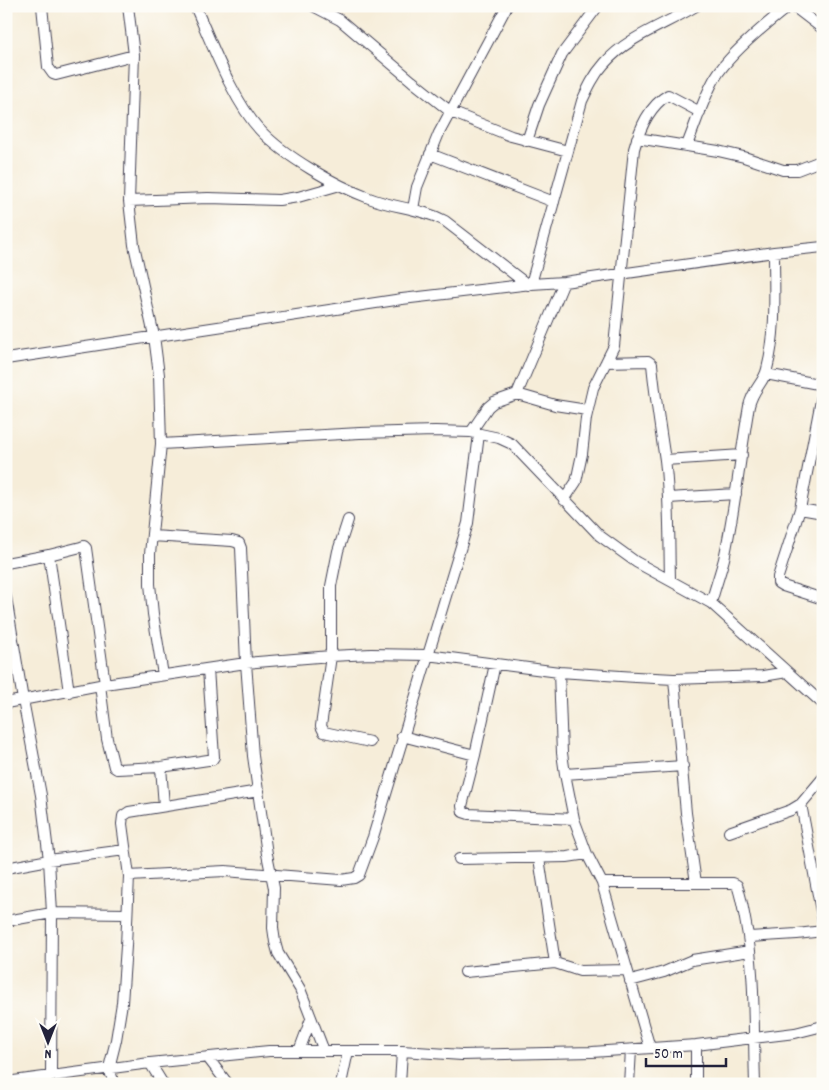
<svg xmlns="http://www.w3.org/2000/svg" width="829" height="1090" font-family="Dekko,sans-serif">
	<rect width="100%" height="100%" fill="#fdfcf7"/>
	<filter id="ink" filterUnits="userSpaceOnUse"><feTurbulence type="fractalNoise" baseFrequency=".02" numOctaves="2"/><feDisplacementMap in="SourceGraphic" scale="10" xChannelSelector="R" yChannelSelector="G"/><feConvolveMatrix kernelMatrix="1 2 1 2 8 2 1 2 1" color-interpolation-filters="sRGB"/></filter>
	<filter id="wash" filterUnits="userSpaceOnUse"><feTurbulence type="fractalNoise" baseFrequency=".0096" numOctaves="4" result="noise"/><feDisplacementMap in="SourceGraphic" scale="20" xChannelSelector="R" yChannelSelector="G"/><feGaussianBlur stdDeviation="1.12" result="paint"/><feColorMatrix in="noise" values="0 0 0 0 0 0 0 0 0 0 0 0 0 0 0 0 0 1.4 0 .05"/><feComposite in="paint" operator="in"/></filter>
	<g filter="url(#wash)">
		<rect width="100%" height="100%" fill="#f6edd9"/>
	</g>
	<g filter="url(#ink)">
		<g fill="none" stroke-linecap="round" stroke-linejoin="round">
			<g stroke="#424053" stroke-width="12">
				<path id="minor" d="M42,6L48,67L53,74L56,75L134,55
					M128,6L134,55L129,201L134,245L154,336L159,375L161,444L150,554V584L153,614L163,675
					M195,6C212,44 233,101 260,130C285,157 335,185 369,198C394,208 421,208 445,221L528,285
					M313,6L340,20L412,81L451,112L511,136L568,151
					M793,6L823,29
					M637,138L718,151L744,157L783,170H797L823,160
					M527,141L539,105L562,54L598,6
					M687,145C696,123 703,99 715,78C730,53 766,24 789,6
					M430,154L554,202
					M129,201L208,198L279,200L298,197L340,185
					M413,209L417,187L439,133L507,6
					M531,284L582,101C588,88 594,75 604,64C628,36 665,25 696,6
					M6,359L402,299L531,284L564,282L774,252L823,247
					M606,362L648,361L652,364C655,396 660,427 665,460C670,499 669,539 670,579
					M766,374L823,385
					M823,390L800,509L778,577V583L783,586L823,599
					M517,394L564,282
					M471,432L488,407L494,402L517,394L555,405L587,410
					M161,444L360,433L435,431L471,432L499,438L512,444L600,536L636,562L711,603L823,704
					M665,460L742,455
					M668,498L736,494
					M564,500L576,482L582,454L586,418L593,388L614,346L634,149C640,128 649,106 668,95L700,112
					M800,509L823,513
					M348,520L338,551L331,586V656L321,726L324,732L370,742
					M152,536L232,541L239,543L241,548L246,663L253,756L267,854L274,888L273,928L275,942L278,953L300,989L324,1051
					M49,555L69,692
					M6,563L49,555L81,547L84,546L86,548L105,684
					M6,597L23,700L41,795L49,860L52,913L51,1076
					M711,603C715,588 720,574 724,559C735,509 740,457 749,406C753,388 764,383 767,369C777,331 774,291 774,252
					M495,664L475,755L462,806L463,812L469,814L574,819
					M559,672L562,753L565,774L574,819L587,854L602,883L650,1048
					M674,679L686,813L696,883
					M100,685L107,739L114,767L117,769L161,767L208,760H212L214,757L208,669
					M6,703L105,684L246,663L331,656L371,654L427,655L559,672L636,677L674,679L763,676L787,672
					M402,736L475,755
					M161,767L164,806
					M565,774L683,766
					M801,804L823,922
					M729,832L791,810L801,804L823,778
					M539,858L555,963L580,971L627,970
					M459,859L567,857L587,854
					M6,868L49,860L125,850
					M129,876L225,871L341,880L354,878L359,875L373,837L468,523L479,434
					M602,883H733L737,885C741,896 743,908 745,919C756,973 753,1029 755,1084
					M6,921L52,913L127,914
					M749,937L797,934L823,931
					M465,972L555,963
					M630,981L664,972L692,960L750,951
					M696,1045V1084
					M299,1051L311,1019
					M208,1058L228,1084
					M150,1063L163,1084
					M6,1082L150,1063L269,1051H402L462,1055L592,1052L696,1045L795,1033L823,1026
					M114,1084L109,1068L116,1040L122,1003L126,946L129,876L122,824L123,816L129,812L259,791
					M341,1084L348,1051
					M400,1084L402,1051
					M629,1084L631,1050"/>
			</g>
			<use href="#minor" stroke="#fff" stroke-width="10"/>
		</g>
	</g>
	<rect width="829" height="1090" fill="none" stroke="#fdfcf7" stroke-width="25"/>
	<g transform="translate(48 1042) rotate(180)" stroke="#fdfcf7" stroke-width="4" paint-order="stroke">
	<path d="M0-4L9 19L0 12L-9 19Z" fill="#22223b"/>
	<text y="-8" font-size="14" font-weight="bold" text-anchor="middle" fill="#22223b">N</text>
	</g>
	<path d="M646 1058v8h80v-8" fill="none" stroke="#22223b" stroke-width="2.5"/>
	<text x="654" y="1058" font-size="15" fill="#22223b" stroke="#fdfcf7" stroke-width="4" paint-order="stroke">50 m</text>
</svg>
